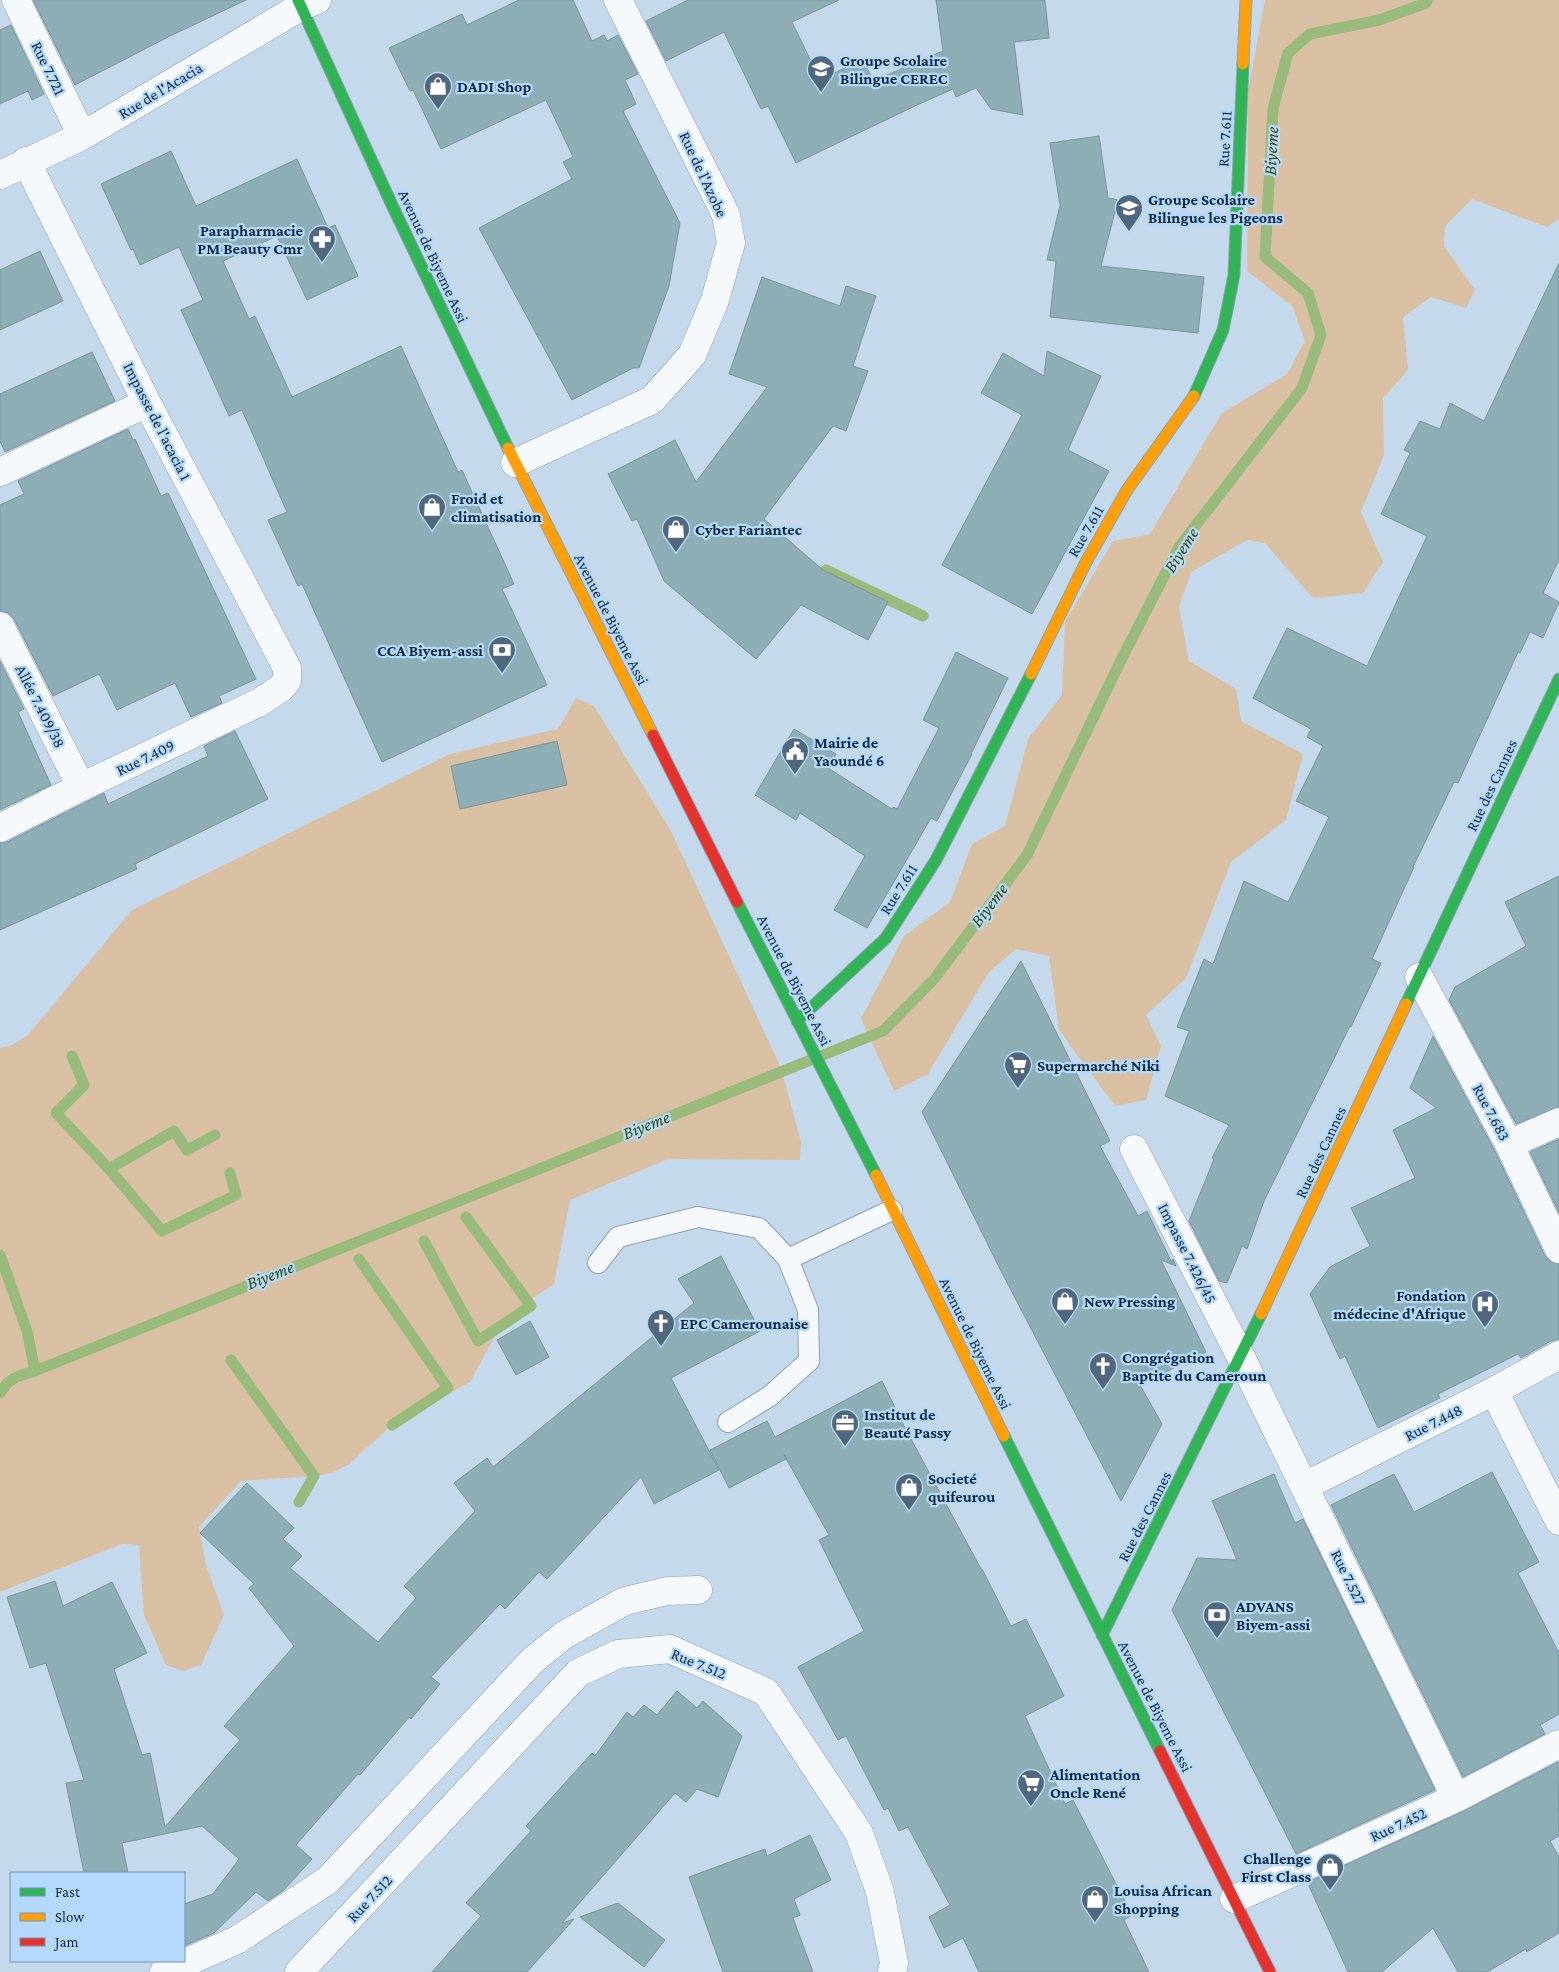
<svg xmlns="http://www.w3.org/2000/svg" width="1559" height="1972" font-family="'Crimson Pro',serif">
	<rect width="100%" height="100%" fill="#c5d9ec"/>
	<path fill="#d9c0a2" d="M1265,0H1559V219L1547,227L1472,199L1445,226L1444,246L1475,290L1466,308L1431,297L1403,317L1408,370L1383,398L1384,455L1361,512L1383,562L1363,593L1313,598L1265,543L1247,540L1191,572L1179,607L1189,661L1236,689L1241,721L1303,754L1286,820L1231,862L1186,978L1146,1015L1161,1046L1146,1100L1115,1106L1059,1030L1049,956L1016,949L989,972L928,1074L894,1091L861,1019L904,936L950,902L972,844L1005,826L1028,739L1062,695L1065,622L1113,541L1150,534L1222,413L1287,374L1305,341L1292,306L1247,271L1248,91Z
		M576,698L594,706L671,831L781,1068L801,1142L800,1160L668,1159L570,1200L554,1284L505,1317L470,1382L392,1425L348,1465L331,1473L314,1476L241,1481L199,1527L206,1565L224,1615L201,1665L183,1671L166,1665L144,1615L139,1545L122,1544L0,1592V1048L12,1045L28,1035L132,910L450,754L558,729Z"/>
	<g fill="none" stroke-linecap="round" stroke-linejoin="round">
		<path stroke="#98ba7a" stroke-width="11" d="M826,570L923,616
			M72,1056L84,1085L56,1113L109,1169L162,1231L236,1195L230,1173
			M109,1169L174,1131L187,1150L215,1135
			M424,1241L478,1341L531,1306L466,1217
			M0,1255L27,1331L35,1371
			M359,1259L448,1388L392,1425
			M231,1360L314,1476L299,1502
			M0,1393C10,1377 18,1376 35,1371L883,1031L934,979L1027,855L1122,658L1179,547L1302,388L1321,335L1308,293L1265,257L1273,108L1288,53L1310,34L1379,20L1426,3L1427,0"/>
	</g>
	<path fill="#8caeb4" stroke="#7a959c" d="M33,0H246L168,37L75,85Z
		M519,0H573L592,41L604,35L607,41L618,35L638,74L625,80L636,104L623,111L680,223L669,286L639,368H633L572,400L479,228L572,179L563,162L573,157L546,100L441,149L413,90L410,91L389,48L462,14L467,25Z
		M688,0H839L792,22L820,80L863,59L873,81L943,51L936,0H1045L1049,38L1014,42L1023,115L991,109L976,88L956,97L953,89L917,105L796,163L768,106L761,109L724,32L666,61L646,21Z
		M11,25L44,94L32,100L28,91L0,104V30Z
		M1099,136L1108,198L1118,200L1101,266L1204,277L1198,333L1050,317L1056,261L1047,260L1060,205L1050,143Z
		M171,151L196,206L297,159L328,228L335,225L358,276L307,300L277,236L223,261L249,319L255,316L292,397L401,346L458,472L462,470L514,584L502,589L547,685L382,762L302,584L298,586L268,520L287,512L242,410L229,416L181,310L203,300L179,247L140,265L133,249L131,250L101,184Z
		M40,251L63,301L0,330V270Z
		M1559,263V560L1543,593L1559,602L1543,638L1530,632L1520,653L1518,652L1458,783L1454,782L1413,867H1414L1372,959L1381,963L1351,1027L1350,1026L1264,1201L1247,1249L1242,1246L1227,1283L1219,1281L1189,1221L1214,1159L1212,1158L1229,1125L1165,1096L1189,1031L1177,1027L1204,959L1213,964L1244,881L1288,902L1329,817L1296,801L1323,746L1307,737L1311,729L1253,698L1287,628L1367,666L1427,536L1381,514L1410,453L1404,450L1420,421L1440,429L1450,403L1484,421Z
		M762,277L840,306L846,286L876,296L853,366L868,371L846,431L833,426L764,519L823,570L888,602L868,640L801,605L756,659L664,581L637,519L632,521L608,474L675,440L696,482L767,387L729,374Z
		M1047,351L1101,376L1068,450L1109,471L1032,614L942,565L1022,415L981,393L1003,353L1044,376Z
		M92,352L115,401L5,452L0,441V394Z
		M128,429L133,440L135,439L161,496L168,493L256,679L219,696L222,703L191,717L175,683L117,710L99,674L53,696L14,619L8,613L0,611V505L24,494L18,481Z
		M956,652L1008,678L971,754H972L937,821L931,818L867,928L834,910L865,856L800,813L796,820L755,795L794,729L836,754L828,768L892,809L893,807L897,809L939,728L923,720Z
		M0,661L24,709L18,712L51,785L0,810Z
		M235,731L268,799L135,864L137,869L0,930V843L7,842L104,793L108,804L208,756L204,746Z
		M557,741L567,785L460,809L451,766Z
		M1559,876V1107L1516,1124L1449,1000L1455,987L1526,946L1505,902Z
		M1021,961L1110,1141L1100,1146L1138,1216L1147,1211L1172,1263L1173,1259L1176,1266L1161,1260L1206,1352L1140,1385L1162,1424L1121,1501L1001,1271L922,1112Z
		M1433,1036L1495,1151L1545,1256L1551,1262L1559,1264V1339L1551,1341L1521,1358L1518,1354L1438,1394L1440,1398L1378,1428L1345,1356L1340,1359L1310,1294L1330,1267L1370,1246L1351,1208L1415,1178L1393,1130L1436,1108L1410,1088Z
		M1559,1139V1213L1530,1152Z
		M721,1256L760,1331L671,1378L719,1470L654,1504L641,1477L547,1579L539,1572L505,1609L500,1604L431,1677L440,1684L411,1719L409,1717L360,1775L358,1774L296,1845L312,1859L284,1890L268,1901L256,1892L214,1933L184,1946V1904L213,1894L239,1859L202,1826L122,1843L128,1873H84L66,1783L84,1780L46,1663L30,1668L7,1597L55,1581L63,1606L112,1582L147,1653L114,1669L142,1755L150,1753L165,1827L240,1740L224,1726L294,1646L249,1588L254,1584L200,1533L247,1483L294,1528L283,1539L302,1556L290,1568L378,1642L416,1598L404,1586L475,1511L454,1483L487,1458L493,1467L694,1303L678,1279Z
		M530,1321L549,1357L516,1375L497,1340Z
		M882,1381L904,1426L981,1569H982L1011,1626L1026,1619L1064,1696L1025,1716L1065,1804L1073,1800L1132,1915L1124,1920L1149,1972H979L963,1938L944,1948L929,1917L950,1905L908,1827L899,1831L888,1808L884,1810L846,1736L838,1740L798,1667L864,1631L819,1540L829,1535L784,1455L786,1459L729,1488L710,1450L767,1421L775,1437Z
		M1492,1472L1539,1562L1518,1573L1559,1653V1714L1540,1725L1545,1734L1463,1777L1331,1505L1394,1474L1414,1512Z
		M1274,1474L1295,1523L1303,1519L1435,1790L1296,1854L1172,1610L1197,1558L1237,1560L1212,1501Z
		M677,1691L697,1708L703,1701L742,1736L718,1797L697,1789L686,1802L675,1793L562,1923L574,1919L527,1972H432L481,1916L466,1903L531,1831L526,1826L592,1753L595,1756L627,1712L633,1717L644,1705L657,1715Z
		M1558,1762L1559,1836L1550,1841L1559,1857V1933L1527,1952L1526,1949L1487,1972H1458L1433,1928L1382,1972H1348L1309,1886L1312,1884L1310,1881L1462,1812Z
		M810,1835L831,1880L794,1899L800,1915L793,1918L813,1972H723L689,1877L765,1849L767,1856Z
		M618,1903L665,1940L644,1967L580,1917Z"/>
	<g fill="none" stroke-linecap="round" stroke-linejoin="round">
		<g stroke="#8ca1b4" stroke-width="22">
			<path id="lane" d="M788,1259L892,1210
				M598,1263L618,1237L698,1217L759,1228L788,1259L808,1310L809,1361L770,1396L728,1422"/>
		</g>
		<g stroke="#8ca1b4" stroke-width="29">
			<path id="street" d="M16,0L82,136
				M0,175L82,136L302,6L317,0
				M515,463L652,400L692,355L715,300L731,243L726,215L618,0
				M0,472L147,403
				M0,626L81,787
				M0,828L81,787L260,702L281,688L287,681V668L147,403L26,161
				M1419,977L1509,1144L1559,1249
				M1509,1144L1559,1122
				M1134,1149L1241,1357L1456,1798
				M1494,1391L1559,1521
				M1305,1486L1494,1391L1559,1355
				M1234,1899L1456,1798L1559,1744
				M164,1972L237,1940L328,1880L532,1661L564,1635L625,1601L667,1591L698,1590
				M299,1972L578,1673L618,1654L670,1649L766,1692L859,1833L880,1892L894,1963L892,1972"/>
		</g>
		<g stroke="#8ca1b4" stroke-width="13">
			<path id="fast" d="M298,0L392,205L508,448
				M1194,396L1223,330L1234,275L1243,64
				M737,902L876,1175
				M1406,1004L1559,679
				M797,1021L886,938L936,860L1031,674
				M1004,1436L1160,1751
				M1102,1635L1261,1314"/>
		</g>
		<g stroke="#8ca1b4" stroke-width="13">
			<path id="slow" d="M1243,64L1246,0
				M508,448L653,735
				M1031,674L1086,562L1127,490L1194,396
				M876,1175L1004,1436
				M1261,1314L1406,1004"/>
		</g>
		<g stroke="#8ca1b4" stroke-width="13">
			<path id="jam" d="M653,735L737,902
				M1160,1751L1270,1972"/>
		</g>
		<use href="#lane" stroke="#f6f9fc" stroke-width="20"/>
		<use href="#street" stroke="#f6f9fc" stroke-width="28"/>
		<use href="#fast" stroke="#30b455" stroke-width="11"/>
		<use href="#slow" stroke="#ff9f0a" stroke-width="11"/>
		<use href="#jam" stroke="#e5322d" stroke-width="11"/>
	</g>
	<defs>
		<g id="school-pin" transform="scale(1.4375)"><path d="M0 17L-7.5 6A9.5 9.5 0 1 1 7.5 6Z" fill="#50677d" stroke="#b4d9fd"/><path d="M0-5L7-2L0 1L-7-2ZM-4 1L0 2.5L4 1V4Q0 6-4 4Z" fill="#fff"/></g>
		<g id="shop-pin" transform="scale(1.4375)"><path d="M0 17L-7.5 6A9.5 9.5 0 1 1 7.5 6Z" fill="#50677d" stroke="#b4d9fd"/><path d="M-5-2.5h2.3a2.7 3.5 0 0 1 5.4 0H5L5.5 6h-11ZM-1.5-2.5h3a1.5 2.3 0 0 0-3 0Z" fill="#fff"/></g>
		<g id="pharmacy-pin" transform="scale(1.4375)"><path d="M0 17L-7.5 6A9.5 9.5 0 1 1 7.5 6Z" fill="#50677d" stroke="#b4d9fd"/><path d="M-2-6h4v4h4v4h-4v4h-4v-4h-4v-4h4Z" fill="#fff"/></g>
		<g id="bank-pin" transform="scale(1.4375)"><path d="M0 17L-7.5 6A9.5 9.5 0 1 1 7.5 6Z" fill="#50677d" stroke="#b4d9fd"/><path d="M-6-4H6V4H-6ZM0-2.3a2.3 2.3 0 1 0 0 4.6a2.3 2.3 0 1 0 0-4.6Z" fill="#fff"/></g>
		<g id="civic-pin" transform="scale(1.4375)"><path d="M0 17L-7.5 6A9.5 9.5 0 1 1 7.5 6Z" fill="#50677d" stroke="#b4d9fd"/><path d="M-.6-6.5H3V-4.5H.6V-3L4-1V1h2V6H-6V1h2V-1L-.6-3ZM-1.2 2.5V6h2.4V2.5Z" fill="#fff"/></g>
		<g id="supermarket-pin" transform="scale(1.4375)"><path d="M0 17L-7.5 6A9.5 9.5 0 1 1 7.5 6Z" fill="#50677d" stroke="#b4d9fd"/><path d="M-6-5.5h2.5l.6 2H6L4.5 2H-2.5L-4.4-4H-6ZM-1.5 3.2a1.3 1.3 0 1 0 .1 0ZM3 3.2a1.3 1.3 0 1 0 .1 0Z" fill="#fff"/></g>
		<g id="hospital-pin" transform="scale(1.4375)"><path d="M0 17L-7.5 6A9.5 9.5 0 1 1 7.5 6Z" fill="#50677d" stroke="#b4d9fd"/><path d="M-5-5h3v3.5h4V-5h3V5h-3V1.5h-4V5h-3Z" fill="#fff"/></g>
		<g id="church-pin" transform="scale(1.4375)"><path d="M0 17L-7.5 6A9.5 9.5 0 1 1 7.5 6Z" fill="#50677d" stroke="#b4d9fd"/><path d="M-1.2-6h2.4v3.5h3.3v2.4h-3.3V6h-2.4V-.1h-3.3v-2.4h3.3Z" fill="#fff"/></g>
		<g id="office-pin" transform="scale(1.4375)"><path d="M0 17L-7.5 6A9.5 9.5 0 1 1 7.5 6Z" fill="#50677d" stroke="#b4d9fd"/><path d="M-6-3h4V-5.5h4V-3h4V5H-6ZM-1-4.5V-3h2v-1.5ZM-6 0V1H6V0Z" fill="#fff"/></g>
	</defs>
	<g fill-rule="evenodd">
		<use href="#school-pin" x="821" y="69"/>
		<use href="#shop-pin" x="438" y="86"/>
		<use href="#school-pin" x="1129" y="208"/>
		<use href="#pharmacy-pin" x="322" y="239"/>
		<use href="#shop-pin" x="432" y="507"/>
		<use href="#shop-pin" x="676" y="529"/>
		<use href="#bank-pin" x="502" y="650"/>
		<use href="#civic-pin" x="795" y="751"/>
		<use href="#supermarket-pin" x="1018" y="1065"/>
		<use href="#shop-pin" x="1065" y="1301"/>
		<use href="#hospital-pin" x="1485" y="1304"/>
		<use href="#church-pin" x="661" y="1323"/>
		<use href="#church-pin" x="1103" y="1366"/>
		<use href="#office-pin" x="845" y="1423"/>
		<use href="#shop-pin" x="909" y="1487"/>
		<use href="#bank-pin" x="1217" y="1615"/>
		<use href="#supermarket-pin" x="1031" y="1783"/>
		<use href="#shop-pin" x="1330" y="1867"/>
		<use href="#shop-pin" x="1095" y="1899"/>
	</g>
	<g text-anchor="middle" stroke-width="4.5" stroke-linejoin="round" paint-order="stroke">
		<g font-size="16" font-weight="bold" fill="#112a41" stroke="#b4d9fd" text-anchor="start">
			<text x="840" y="66">Groupe Scolaire<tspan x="840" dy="18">Bilingue CEREC</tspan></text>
			<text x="457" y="92">DADI Shop</text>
			<text x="1148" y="205">Groupe Scolaire<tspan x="1148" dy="18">Bilingue les Pigeons</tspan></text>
			<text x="303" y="236" text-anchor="end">Parapharmacie<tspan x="303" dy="18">PM Beauty Cmr</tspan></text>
			<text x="451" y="504">Froid et<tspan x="451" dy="18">climatisation</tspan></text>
			<text x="695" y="535">Cyber Fariantec</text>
			<text x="483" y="656" text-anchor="end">CCA Biyem-assi</text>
			<text x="814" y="748">Mairie de<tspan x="814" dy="18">Yaoundé 6</tspan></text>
			<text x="1037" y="1071">Supermarché Niki</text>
			<text x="1466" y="1301" text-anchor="end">Fondation<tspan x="1466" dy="18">médecine d'Afrique</tspan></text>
			<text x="1084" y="1307">New Pressing</text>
			<text x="680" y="1329">EPC Camerounaise</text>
			<text x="1122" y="1363">Congrégation<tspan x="1122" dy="18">Baptite du Cameroun</tspan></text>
			<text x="864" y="1420">Institut de<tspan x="864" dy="18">Beauté Passy</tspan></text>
			<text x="928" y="1484">Societé<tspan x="928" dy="18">quifeurou</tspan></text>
			<text x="1236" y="1612">ADVANS<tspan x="1236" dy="18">Biyem-assi</tspan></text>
			<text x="1050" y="1780">Alimentation<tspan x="1050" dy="18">Oncle René</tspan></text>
			<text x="1311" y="1864" text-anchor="end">Challenge<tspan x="1311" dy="18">First Class</tspan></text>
			<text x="1114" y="1896">Louisa African<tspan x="1114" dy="18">Shopping</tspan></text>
		</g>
		<g font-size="16" fill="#112a41" stroke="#b4d9fd">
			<text transform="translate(49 68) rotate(64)" y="6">Rue 7.721</text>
			<text transform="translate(160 90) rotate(-31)" y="6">Rue de l'Acacia</text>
			<text transform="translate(1224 139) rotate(-87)" y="6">Rue 7.611</text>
			<text transform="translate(704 174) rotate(65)" y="6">Rue de l'Azobe</text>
			<text transform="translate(434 256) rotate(65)" y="6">Avenue de Biyeme Assi</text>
			<text transform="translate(158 421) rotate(63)" y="6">Impasse de l'acacia 1</text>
			<text transform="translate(1085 531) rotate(-60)" y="6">Rue 7.611</text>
			<text transform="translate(612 619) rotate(63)" y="6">Avenue de Biyeme Assi</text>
			<text transform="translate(41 706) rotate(63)" y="6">Allée 7.409/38</text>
			<text transform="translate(145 757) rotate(-26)" y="6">Rue 7.409</text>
			<text transform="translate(1491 785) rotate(-65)" y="6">Rue des Cannes</text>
			<text transform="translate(898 889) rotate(-58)" y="6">Rue 7.611</text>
			<text transform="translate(795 980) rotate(63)" y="6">Avenue de Biyeme Assi</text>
			<text transform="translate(1492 1112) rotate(62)" y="6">Rue 7.683</text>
			<text transform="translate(1320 1152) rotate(-65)" y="6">Rue des Cannes</text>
			<text transform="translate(1188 1253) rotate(63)" y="6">Impasse 7.426/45</text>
			<text transform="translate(976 1343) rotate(64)" y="6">Avenue de Biyeme Assi</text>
			<text transform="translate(1433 1422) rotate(-27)" y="6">Rue 7.448</text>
			<text transform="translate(1144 1516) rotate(-63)" y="6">Rue des Cannes</text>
			<text transform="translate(1349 1577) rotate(64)" y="6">Rue 7.527</text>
			<text transform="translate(699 1663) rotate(22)" y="6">Rue 7.512</text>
			<text transform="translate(1156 1706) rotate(63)" y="6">Avenue de Biyeme Assi</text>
			<text transform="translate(1398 1824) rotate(-25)" y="6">Rue 7.452</text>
			<text transform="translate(369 1898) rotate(-47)" y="6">Rue 7.512</text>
		</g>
		<g font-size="18" font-style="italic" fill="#334c00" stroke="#b4d9fd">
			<text transform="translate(1271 151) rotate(-87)" y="6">Biyeme</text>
			<text transform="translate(1181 550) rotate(-58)" y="6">Biyeme</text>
			<text transform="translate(989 905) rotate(-53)" y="6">Biyeme</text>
			<text transform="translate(646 1125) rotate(-22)" y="6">Biyeme</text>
			<text transform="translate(270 1275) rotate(-22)" y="6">Biyeme</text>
		</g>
	</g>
	<rect x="10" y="1872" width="175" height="90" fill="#b4d9fd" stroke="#7393b2"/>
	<rect x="20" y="1888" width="25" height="8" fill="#30b455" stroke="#7393b2"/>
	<text x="55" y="1897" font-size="15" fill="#112a41">Fast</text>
	<rect x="20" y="1913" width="25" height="8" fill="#ff9f0a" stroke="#7393b2"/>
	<text x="55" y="1922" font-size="15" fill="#112a41">Slow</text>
	<rect x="20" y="1938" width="25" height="8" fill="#e5322d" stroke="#7393b2"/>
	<text x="55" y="1947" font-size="15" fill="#112a41">Jam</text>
</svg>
